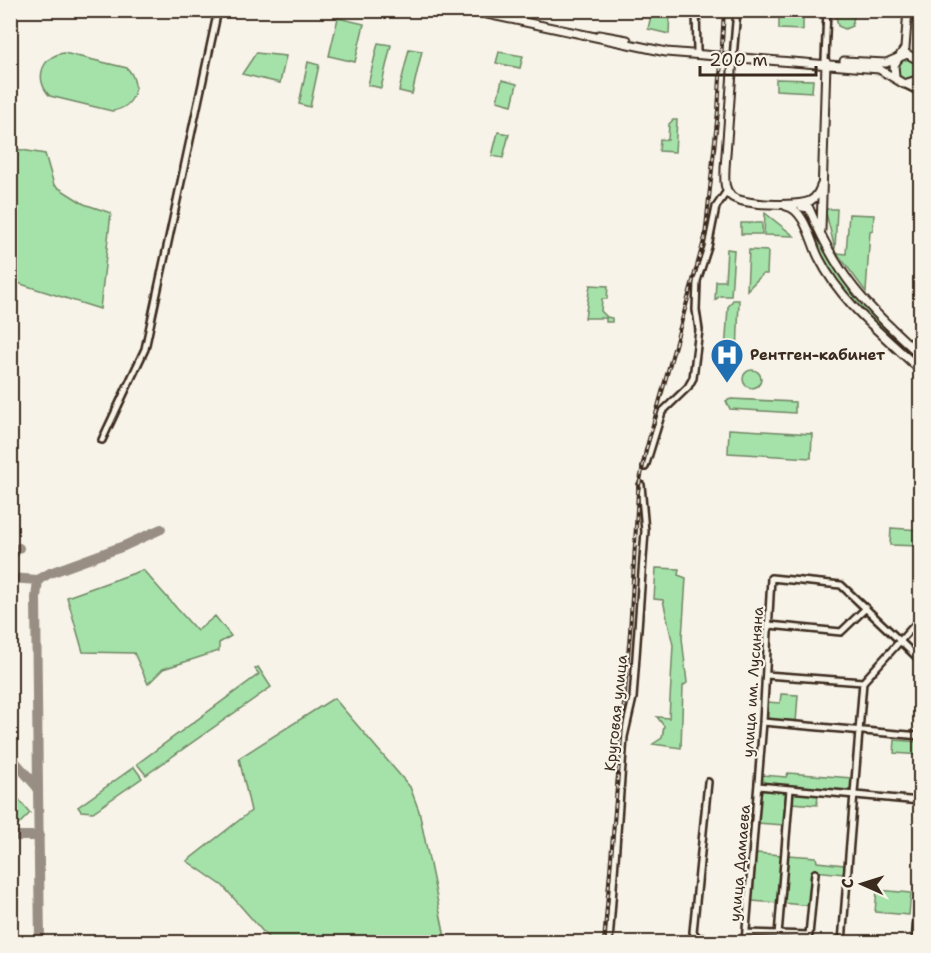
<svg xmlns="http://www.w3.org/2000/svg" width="931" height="953" font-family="'Shantell Sans',sans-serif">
	<rect width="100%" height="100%" fill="#f7f3e8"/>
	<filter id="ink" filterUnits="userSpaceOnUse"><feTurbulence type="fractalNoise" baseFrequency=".0167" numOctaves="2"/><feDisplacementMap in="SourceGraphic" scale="12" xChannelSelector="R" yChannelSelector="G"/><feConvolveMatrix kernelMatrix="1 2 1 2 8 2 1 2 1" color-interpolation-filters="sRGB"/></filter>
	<g filter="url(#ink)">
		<path fill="#a5e2a9" stroke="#708664" stroke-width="1.5" d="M652,11H670L669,34L648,29Z
			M779,11H803V30L779,29Z
			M835,11H855L852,26L845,29L838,26Z
			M338,18L364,24L355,62L329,56Z
			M378,43L391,45L381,88L368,85Z
			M409,49L422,51L412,94L399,91Z
			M499,52L523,56L520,68L496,63Z
			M64,53L127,68C142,84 135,108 112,111L50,96C34,80 41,56 64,53Z
			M256,53L286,56L280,83L242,74Z
			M897 69a11 11 0 1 1 22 0a11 11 0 1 1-22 0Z
			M308,62L319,65L310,107L299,104Z
			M776,79L813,80L812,92L776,90Z
			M502,80L517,84L512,105L497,101Z
			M673,120H677L675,152L659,151L660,139L668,140L669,124Z
			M498,132L509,134L503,158L492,156Z
			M10,148L45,154L54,185L84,204L111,213L100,309L11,281Z
			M807,208C836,283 862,306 920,359V367L851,300L828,269L802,209Z
			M825,209H837L835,249Z
			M765,213L794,236L764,235Z
			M849,214L874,215L873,230L870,231L866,292L837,253L846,254Z
			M741,223H762V234H741Z
			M727,249L734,250L731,296H720L715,300L716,281H725Z
			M749,250L768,251L767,274H763L747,290Z
			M590,285L608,286L607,299H602L601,311L607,317L612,318V322H606V318H585Z
			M733,300H739L737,356L724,367L728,307Z
			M743 379a9 9 0 1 1 18 0a9 9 0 1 1-18 0Z
			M731,399L795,402V413L730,409L726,401Z
			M729,429L812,434L811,458L728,453Z
			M891,528L920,530V546L890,545Z
			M656,568L679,569L678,575L686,578L682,638L687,683L683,686L681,748L653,744L662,738L664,726L657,717L669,718L673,645L663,600L654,599Z
			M143,570L197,631L215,616L231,636L219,643V651L163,669L148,684L134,653L83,652L67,597Z
			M258,667L271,687L146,775L137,764L259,674L255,669Z
			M781,694L798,695L796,723L766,722L767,702L780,703Z
			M334,698L410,787L419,811L446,942H272L223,886L187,861L251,811L239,758Z
			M895,740L920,742V755L894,753Z
			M134,767L142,778L93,812L81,811L78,807Z
			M788,773L852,778L851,793L761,786L762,775L786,777Z
			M759,789L787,791L784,825L757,823Z
			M11,790L30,813L11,832H10Z
			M792,793L818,795L817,805L791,803Z
			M756,853L782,855L778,903L752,901Z
			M787,855L816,857L817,862L844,865V874L814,871L811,906L783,903Z
			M877,890L911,893L909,915L875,912Z"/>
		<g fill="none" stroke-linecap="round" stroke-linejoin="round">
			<path stroke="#998e83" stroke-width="10" d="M10,556L19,548
				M10,578L38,580
				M10,756L38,788L40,942
				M38,788L36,598L38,580L50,573L124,546L161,529
				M10,836H39"/>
			<g stroke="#3b2a1e" stroke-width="10">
				<path id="minor" d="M696,10L697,51
					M733,58L737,10
					M825,60L827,10
					M904,84L916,90L920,95
					M102,440L145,349L218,10
					M645,467L662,412L688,387L693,378L699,330L696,310L697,281L708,247L716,207L727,191
					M769,625L841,632L866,608
					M766,675L863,682
					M763,722L920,736
					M708,782L693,932L698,938L740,942
					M758,786L920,801
					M746,933L809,935L815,873
					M778,935L790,789
					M609,942L624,737L633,698L645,531L641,485
					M745,942L763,722L771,578L841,585L920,660
					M842,942L863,682L920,619
					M915,942L920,884"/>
			</g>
			<g stroke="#3b2a1e" stroke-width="11">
				<path id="major" d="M468,10L666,52L879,69L904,84L920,79
					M599,35L627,40
					M733,58L725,168C725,178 723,188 731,196C740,205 798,207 810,201C816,198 819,192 821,186
					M844,61L886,63L907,54L920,61
					M895,77L894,65L905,48L908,10
					M786,206C805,209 811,243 819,258C842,304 884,335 920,370
					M802,207L809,208C839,280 864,303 920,355
					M821,230L826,62"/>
			</g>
			<use href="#minor" stroke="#f7f3e8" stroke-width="5"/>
			<use href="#major" stroke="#f7f3e8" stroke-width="7"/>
			<g stroke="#3b2a1e" stroke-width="4">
				<path id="rail" d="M604,942L630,632L638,491L646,450L705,237L718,111L724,10"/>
			</g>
			<use href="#rail" stroke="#f7f3e8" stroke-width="1.5" stroke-dasharray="4.5" stroke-linecap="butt"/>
		</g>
	</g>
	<defs>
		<g id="hospital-pin" transform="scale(1.725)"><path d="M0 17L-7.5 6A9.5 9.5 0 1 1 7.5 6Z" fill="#1f6fb2" stroke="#f7f3e8"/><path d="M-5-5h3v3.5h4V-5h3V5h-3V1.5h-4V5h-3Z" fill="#fff"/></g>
	</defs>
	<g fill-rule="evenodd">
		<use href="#hospital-pin" x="727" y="355"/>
	</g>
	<g text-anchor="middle" stroke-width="4.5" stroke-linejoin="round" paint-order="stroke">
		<g font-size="15" font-weight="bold" fill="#3b2a1e" stroke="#f7f3e8" text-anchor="start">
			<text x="750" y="360">Рентген-кабинет</text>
		</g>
		<g font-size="15" fill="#3b2a1e" stroke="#f7f3e8">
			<text transform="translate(753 682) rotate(-86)" y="5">улица им. Лусиняна</text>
			<text transform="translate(616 713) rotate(-84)" y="5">Круговая улица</text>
			<text transform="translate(740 863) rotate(-85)" y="5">улица Дамаева</text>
		</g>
	</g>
	<rect width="931" height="953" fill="none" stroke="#f7f3e8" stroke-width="36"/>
	<rect x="18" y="18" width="895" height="917" fill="none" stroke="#3b2a1e" stroke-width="2" filter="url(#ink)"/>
	<g transform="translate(862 884) rotate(273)" stroke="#f7f3e8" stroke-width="4.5" paint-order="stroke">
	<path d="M0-4.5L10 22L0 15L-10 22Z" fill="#3b2a1e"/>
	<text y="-9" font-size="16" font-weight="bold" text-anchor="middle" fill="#3b2a1e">С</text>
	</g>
	<path d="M700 66v9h116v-9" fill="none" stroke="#3b2a1e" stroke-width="3"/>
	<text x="709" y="66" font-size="18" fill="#3b2a1e" stroke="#f7f3e8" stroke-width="4.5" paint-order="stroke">200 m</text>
</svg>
